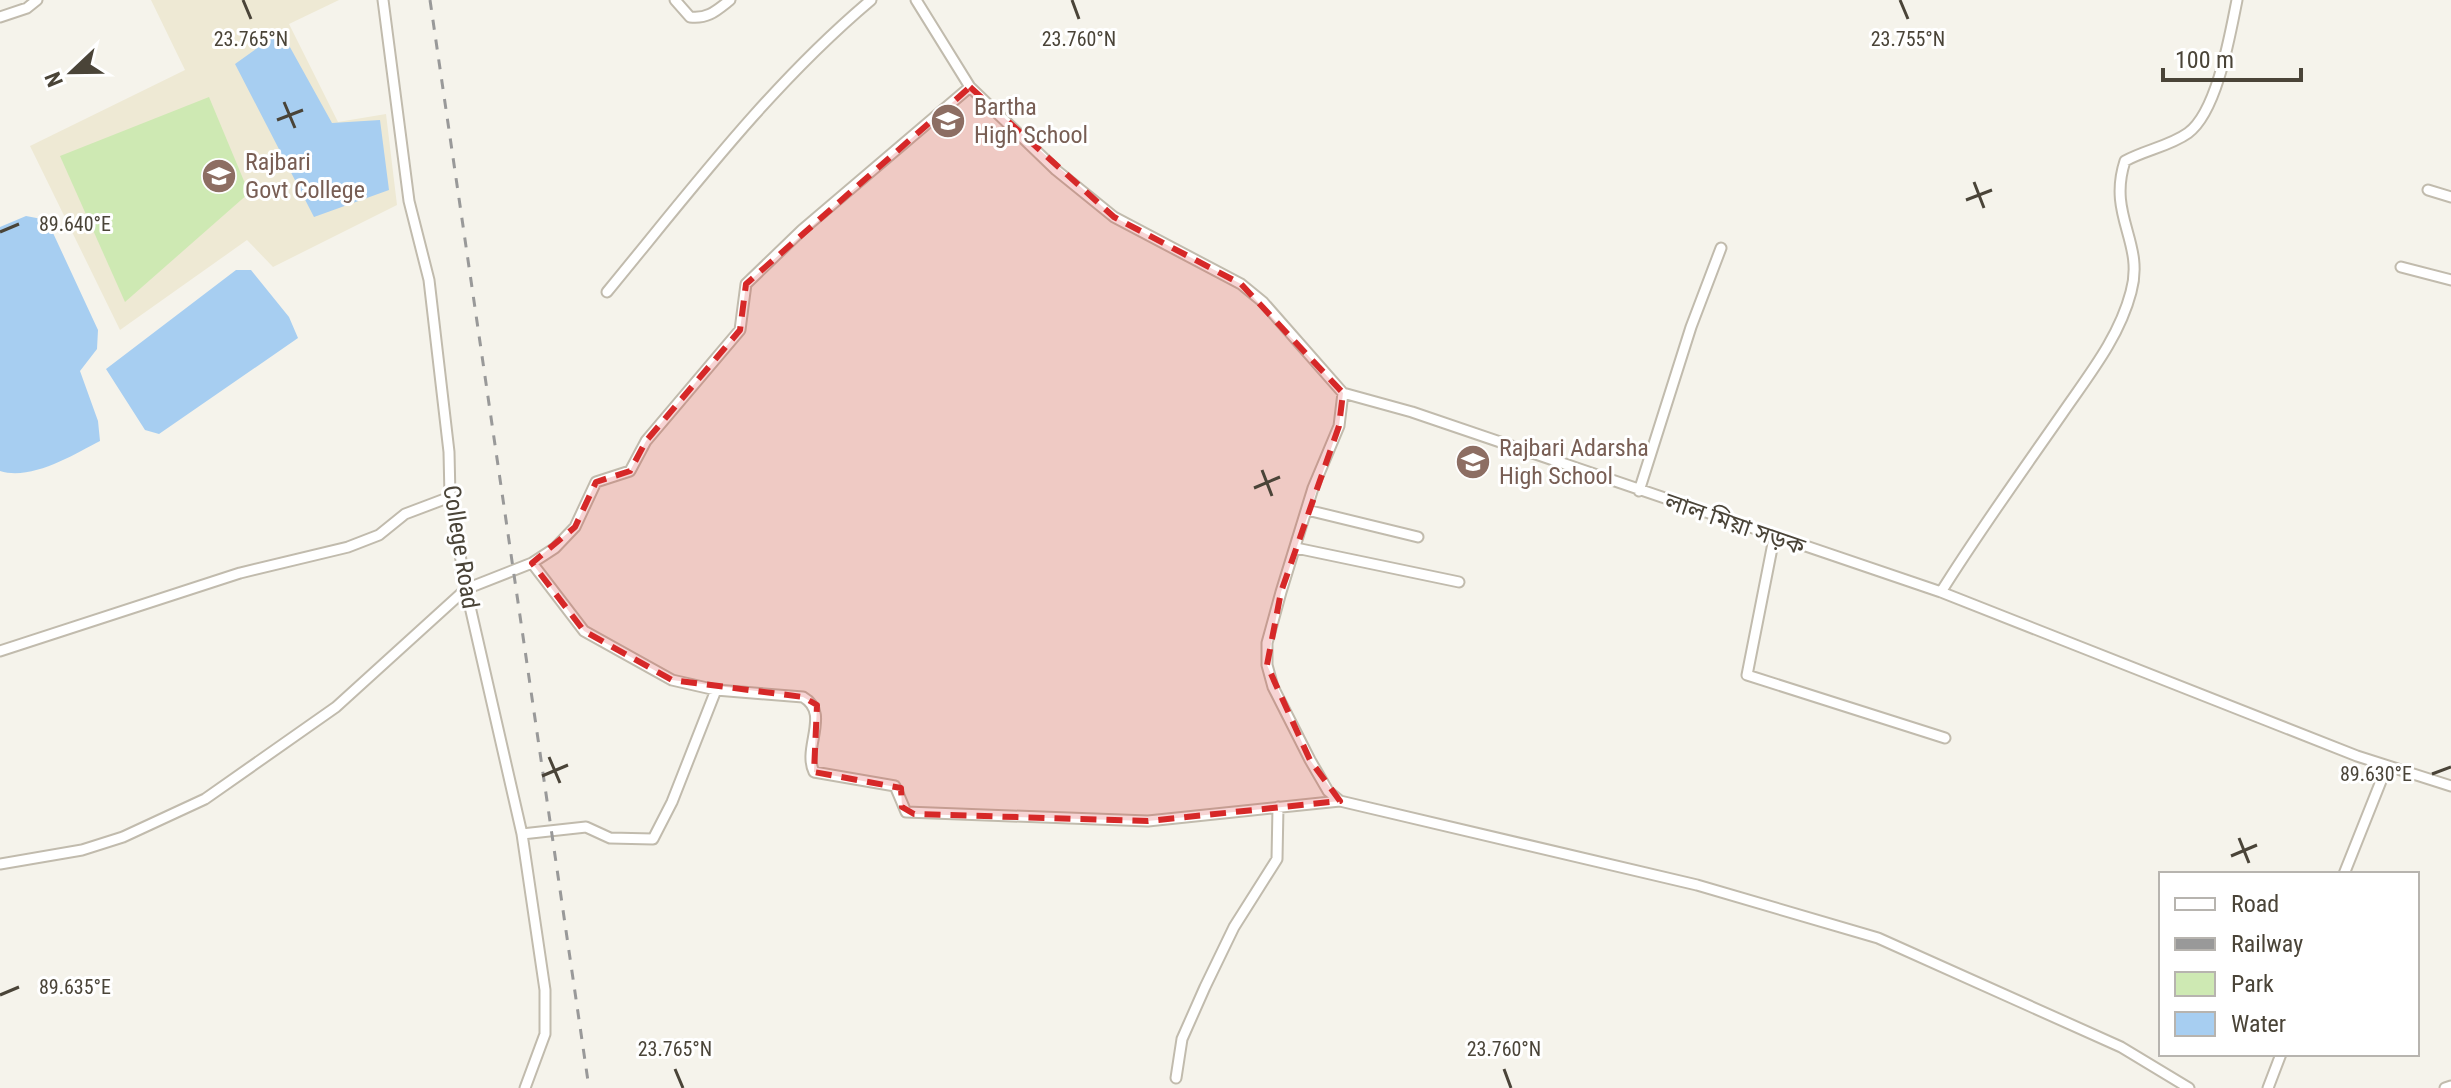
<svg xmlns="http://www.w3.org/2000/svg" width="2451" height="1088" font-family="'Roboto Condensed','Noto Sans Bengali',sans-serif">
	<rect width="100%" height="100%" fill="#f5f3eb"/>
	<path fill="#eee9d4" d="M151,0H339L289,24L338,122L386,114L397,205L273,267L247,240L120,330L30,146L185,70Z"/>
	<path fill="#cee9b3" d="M209,97L249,193L125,302L60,156Z"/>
	<path fill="#a7cef1" d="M281,31L332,123L380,120L389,190L314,217L235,64Z
		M26,216L47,220L98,330L97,349L80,371L98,421L100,441C73,455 31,481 0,471V227Z
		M236,270H251L289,317L298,338L159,434L145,430L106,369Z"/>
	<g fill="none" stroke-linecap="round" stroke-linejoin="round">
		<g stroke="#c1bbad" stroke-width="13">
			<path id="minor" d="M383,0L409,201L429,280L449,452L450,497L466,589L522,834L545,990V1034L525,1088
				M675,0L690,17C708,19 716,11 730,0
				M916,0L970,87L1056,170L1114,217L1241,284L1263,302L1343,393L1412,412L1941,592L2357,756L2451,786
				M0,17L27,8L37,0
				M2428,190L2451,197
				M2401,267L2451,280
				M607,292C691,190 770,85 871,0
				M1343,393L1339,426L1313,488L1281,592L1267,643V665L1273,687L1310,760L1328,791L1340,801L1697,885L1878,938L2121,1047L2189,1088
				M1639,491L1691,327L1721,248
				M1307,510L1418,537
				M1774,538L1747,675L1945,738
				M1296,548L1459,582
				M532,563L584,631L672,680L716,690L803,697C831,713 802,748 814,772L895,786L906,812L1148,821L1340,801
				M1941,592C1979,531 2021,473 2062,414C2088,376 2119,338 2131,292C2145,242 2107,216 2125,161C2145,150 2170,146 2188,133C2217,112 2230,35 2237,0
				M0,651L240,573L348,547L379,535L405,514L450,497
				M522,834L586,827L610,838L653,839L672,802L716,690
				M0,864L82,850L123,837L205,799L336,707L466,589L532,563L555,548L575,527L596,482L630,471L646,441L740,330L746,284L802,230L970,87
				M2344,874L2387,766
				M1176,1078L1182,1039L1205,987L1234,927L1277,859L1278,807
				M2268,1088L2281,1054
				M2445,1088L2451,1086"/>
		</g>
		<use href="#minor" stroke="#fff" stroke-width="9"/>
		<path stroke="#999" stroke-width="3" stroke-dasharray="10 10" stroke-linecap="butt" d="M430,0L589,1088"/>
	</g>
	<path fill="#d62828" fill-opacity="0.2" stroke="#d62828" stroke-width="6" stroke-dasharray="16 10" stroke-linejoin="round" d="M970,87L1114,217L1241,284L1343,393L1339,426L1281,592L1267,665L1310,760L1340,801L1148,821L914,814L902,807L901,788L814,772L817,705L803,697L672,680L584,631L532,563L575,527L596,482L630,471L646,441L740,330L746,284Z"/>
	<path fill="none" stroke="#4a4438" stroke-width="3" d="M243,0L251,19M1072,0L1079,19M1900,0L1908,19M284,102L295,128M277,120L303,110M1974,182L1984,208M1966,200L1992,190M0,232L19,224M1262,470L1272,496M1254,488L1280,477M549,757L560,783M2432,774L2451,767M542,776L568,765M2239,838L2249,863M2231,856L2257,845M0,995L19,987M675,1069L683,1088M1504,1069L1511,1088"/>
	<defs>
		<g id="school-disc" transform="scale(1.8)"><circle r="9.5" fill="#8d6e63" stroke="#fff"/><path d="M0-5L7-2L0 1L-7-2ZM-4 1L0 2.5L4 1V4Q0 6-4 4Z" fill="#fff"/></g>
		<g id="university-disc" transform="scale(1.8)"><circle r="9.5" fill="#8d6e63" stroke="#fff"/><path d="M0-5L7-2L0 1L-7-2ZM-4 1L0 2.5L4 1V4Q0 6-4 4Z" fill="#fff"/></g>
	</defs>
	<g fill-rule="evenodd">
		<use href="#school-disc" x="948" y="121"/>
		<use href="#university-disc" x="219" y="176"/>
		<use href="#school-disc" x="1473" y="462"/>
	</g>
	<g text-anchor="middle" stroke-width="6" stroke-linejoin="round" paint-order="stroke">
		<g font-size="24" fill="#785e54" stroke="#fff" text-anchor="start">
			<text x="974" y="115">Bartha<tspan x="974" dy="28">High School</tspan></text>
			<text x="245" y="170">Rajbari<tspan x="245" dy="28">Govt College</tspan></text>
			<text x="1499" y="456">Rajbari Adarsha<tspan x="1499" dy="28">High School</tspan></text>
		</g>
		<g font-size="24" fill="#4a4438" stroke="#fff">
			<text transform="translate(1735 524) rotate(19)" y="8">লাল মিয়া সড়ক</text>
			<text transform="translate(461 547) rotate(81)" y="8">College Road</text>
		</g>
	</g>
	<g font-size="20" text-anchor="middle" fill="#4a4438" stroke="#fff" stroke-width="6" stroke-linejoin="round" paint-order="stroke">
		<text x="251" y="46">23.765°N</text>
		<text x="1079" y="46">23.760°N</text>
		<text x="1908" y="46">23.755°N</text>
		<text x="75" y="231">89.640°E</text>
		<text x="2376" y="781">89.630°E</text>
		<text x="75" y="994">89.635°E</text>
		<text x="675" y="1056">23.765°N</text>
		<text x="1504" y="1056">23.760°N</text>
	</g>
	<rect x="2159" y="872" width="260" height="184" fill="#ffffff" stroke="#b7b4af" stroke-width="2"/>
	<rect x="2175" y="898" width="40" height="12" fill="#ffffff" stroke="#b7b4af" stroke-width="2"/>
	<text x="2231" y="912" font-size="24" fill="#4a4438">Road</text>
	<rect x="2175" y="938" width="40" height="12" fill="#999999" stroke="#b7b4af" stroke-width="2"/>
	<text x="2231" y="952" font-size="24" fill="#4a4438">Railway</text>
	<rect x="2175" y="972" width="40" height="24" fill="#cee9b3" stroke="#b7b4af" stroke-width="2"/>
	<text x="2231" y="992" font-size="24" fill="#4a4438">Park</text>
	<rect x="2175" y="1012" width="40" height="24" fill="#a7cef1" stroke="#b7b4af" stroke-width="2"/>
	<text x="2231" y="1032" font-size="24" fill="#4a4438">Water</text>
	<g transform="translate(72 72) rotate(248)" stroke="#ffffff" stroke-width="6" paint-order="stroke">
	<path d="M0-6L14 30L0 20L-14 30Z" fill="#4a4438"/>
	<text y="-12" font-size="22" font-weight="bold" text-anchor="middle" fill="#4a4438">N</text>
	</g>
	<path d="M2163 68v12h138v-12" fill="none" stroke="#4a4438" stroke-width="4"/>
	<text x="2175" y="68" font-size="24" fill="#4a4438" stroke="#ffffff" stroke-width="6" paint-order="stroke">100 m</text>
</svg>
